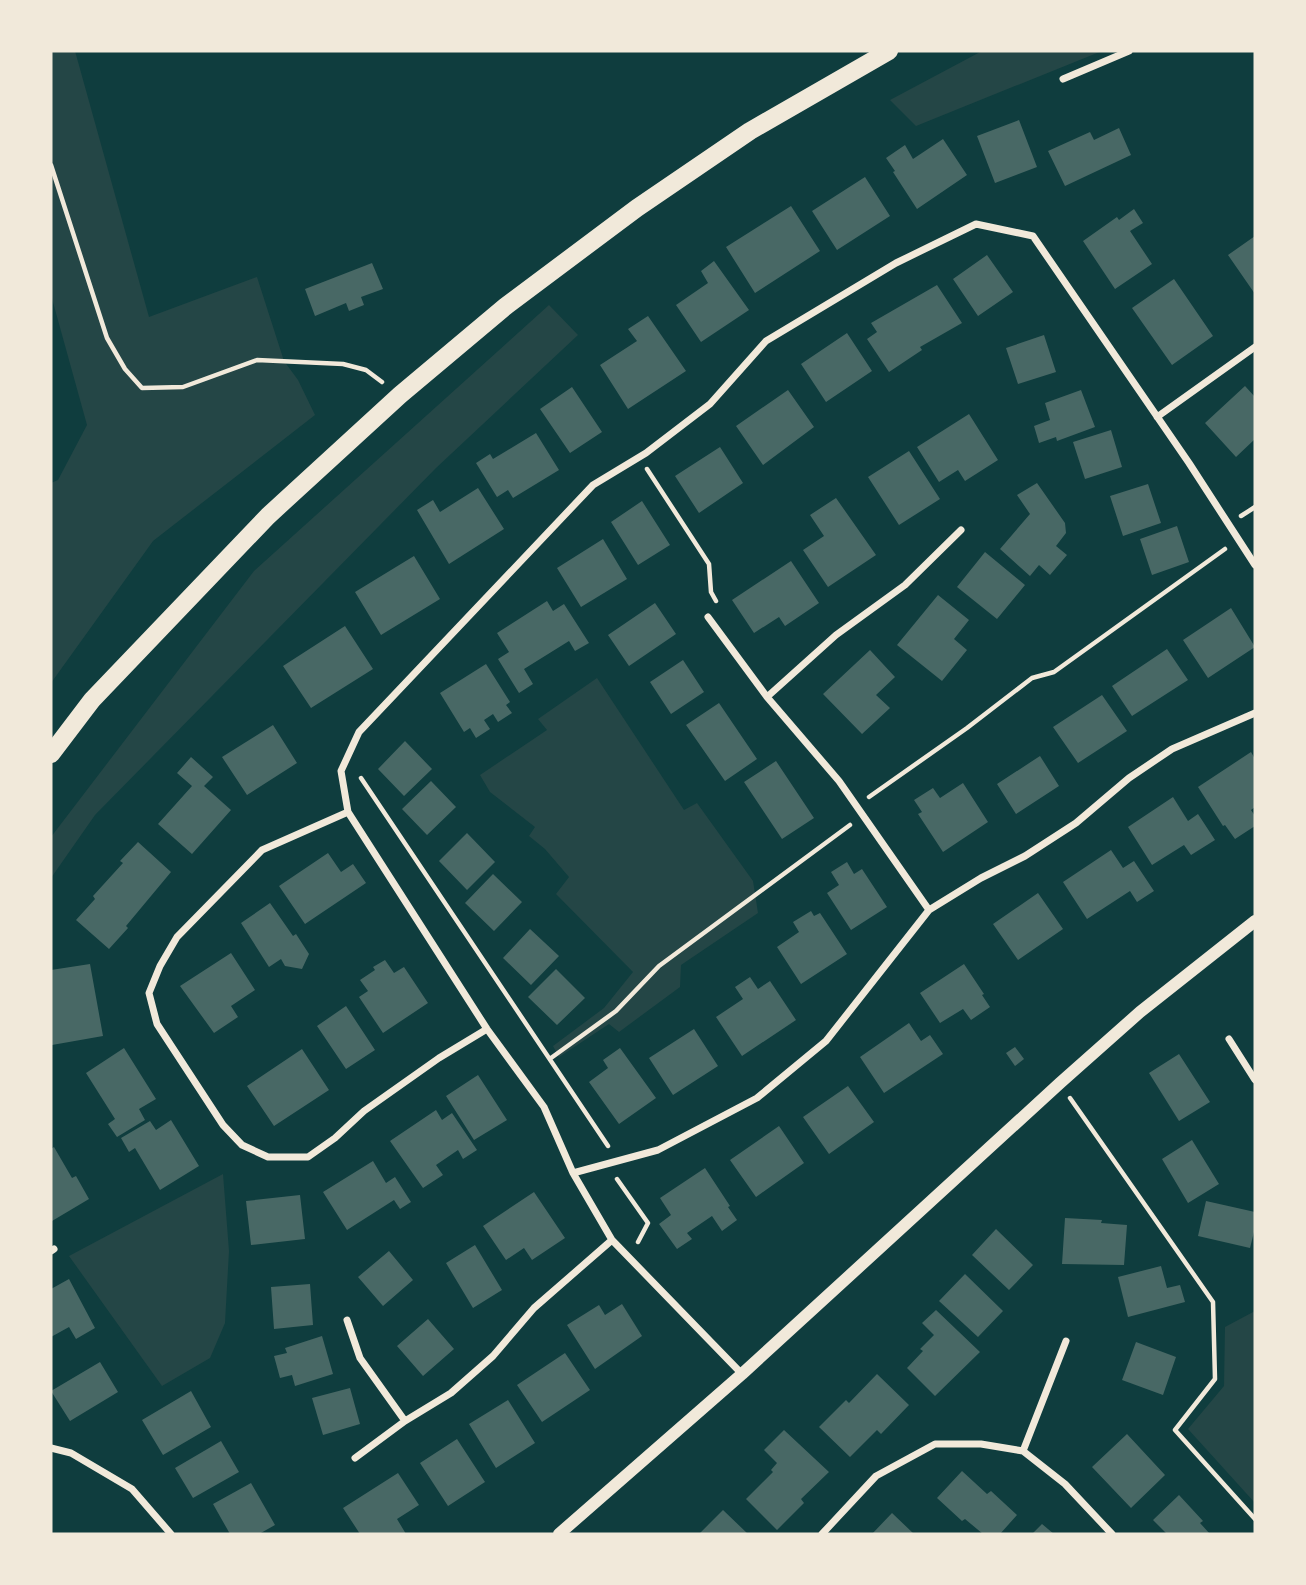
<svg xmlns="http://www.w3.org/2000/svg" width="1306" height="1585" font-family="'Varela Round',sans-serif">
	<rect width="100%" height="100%" fill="#0f3d3e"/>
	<path fill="#244646" d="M51,51H75L149,317L257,277L284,361L298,380L315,415L153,541L51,683V483L58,480L87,425L51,295Z
		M982,51H1102L916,126L890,100Z
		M549,305L578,335L436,468L95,815L51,878V837L254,571Z
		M597,678L684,810L697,803L753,881L758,913L681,965L680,987L619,1032L609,1024L559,1057L553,1046L604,1008L633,972L556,894L569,877L545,849L529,836L535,827L490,792L480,775L547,730L538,719Z
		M223,1174L229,1251L225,1323L210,1358L162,1386L69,1256Z
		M1255,1311V1503L1188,1429L1224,1386L1225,1327Z"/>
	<path fill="#486865" d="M1019,120L1037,167L995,183L977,136Z
		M1119,128L1131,155L1065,186L1048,151L1090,132L1094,140Z
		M943,139L967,175L917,209L893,172L895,171L886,158L905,145L913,159Z
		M865,177L890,216L837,250L812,211Z
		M791,206L820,251L755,293L726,247Z
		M1134,209L1143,223L1130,231L1152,264L1115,289L1083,241L1117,217L1119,220Z
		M1255,236V294L1228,255Z
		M987,255L1013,292L978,316L953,279Z
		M714,261L749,310L701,342L676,305L708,283L701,271Z
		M372,263L383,289L361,297L364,305L349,311L346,303L315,316L305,289Z
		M1174,279L1213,336L1172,365L1132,308Z
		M937,285L962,323L920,347L922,350L889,372L867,339L877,332L871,323Z
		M648,316L686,371L628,409L600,365L637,341L628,329Z
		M847,333L872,371L826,402L801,364Z
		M1044,335L1056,372L1018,384L1006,348Z
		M1245,386L1255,397V439L1236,457L1205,423Z
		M572,387L602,432L570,453L540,409Z
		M788,390L814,427L763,465L736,426Z
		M1081,390L1095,427L1057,441L1056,437L1039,443L1034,426L1050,420L1045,403Z
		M969,414L998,460L965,481L958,470L939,482L917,447Z
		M1111,430L1122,467L1085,479L1073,442Z
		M536,433L559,470L513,498L508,490L497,497L476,463L490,454L493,459Z
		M720,447L743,483L699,513L675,476Z
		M909,451L940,499L899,525L868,477Z
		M1037,483L1065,523L1066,533L1056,546L1067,555L1050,575L1039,565L1030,576L1000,549L1030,514L1017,495Z
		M1148,484L1161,523L1123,536L1110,496Z
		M478,488L504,529L449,564L417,510L433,500L440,512Z
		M836,498L876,555L828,587L803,550L824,536L810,515Z
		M642,501L670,545L638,565L611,522Z
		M1177,526L1189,562L1152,575L1140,539Z
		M603,539L627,579L581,607L557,568Z
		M985,552L1025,585L997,619L957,587Z
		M414,556L440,599L381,635L355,592Z
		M791,561L819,603L785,626L779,617L754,633L732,600Z
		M938,595L969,620L954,639L967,650L942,681L897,645Z
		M547,601L553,611L564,604L589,643L575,651L569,641L524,669L533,684L519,693L498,659L509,652L497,633Z
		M655,603L676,634L629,666L608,635Z
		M1231,608L1255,647L1208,678L1183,640Z
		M345,626L373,669L311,708L283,666Z
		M1167,649L1188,680L1132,716L1112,686Z
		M870,650L895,677L876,695L890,708L862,734L823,694Z
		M683,660L704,692L671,714L650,682Z
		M486,664L510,702L506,705L512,713L498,722L493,714L484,720L490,729L476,738L470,728L464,732L440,693Z
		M1102,695L1127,731L1078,763L1053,727Z
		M719,703L757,759L725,781L686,725Z
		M273,725L297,763L247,795L222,757Z
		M405,741L432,769L404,796L378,769Z
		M1251,752L1255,759V807L1251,810L1255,816V826L1235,839L1225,825L1223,826L1198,787Z
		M1040,756L1059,786L1016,814L997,784Z
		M191,757L213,777L204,786L231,810L192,854L158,824L192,786L177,773Z
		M776,761L814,818L782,839L744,782Z
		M431,781L456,807L427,835L402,809Z
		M963,783L988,822L943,852L918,814L922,812L914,800L933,788L940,798Z
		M1173,797L1188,821L1198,814L1215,840L1191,855L1184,845L1152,865L1128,827Z
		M467,833L495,862L467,890L439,861Z
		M138,842L171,872L126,926L128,928L109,949L76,920L95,899L93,896L123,863L120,861Z
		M1111,850L1123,868L1134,861L1154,891L1137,902L1130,891L1087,919L1063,882Z
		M328,853L341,872L353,864L366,883L305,924L279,886Z
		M847,862L854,874L862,869L887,907L851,930L827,893L839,885L831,872Z
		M493,874L522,902L494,931L465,903Z
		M1038,893L1063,929L1018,960L993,924Z
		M270,903L293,936L296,934L309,954L302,969L285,966L281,959L269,967L241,923Z
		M811,911L814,916L820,913L847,954L801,984L777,947L799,932L793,922Z
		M530,929L559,956L531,985L503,958Z
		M231,953L255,990L231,1006L238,1017L214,1033L180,986Z
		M385,960L394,973L404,967L428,1003L383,1033L359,997L368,991L360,980L375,970L373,967Z
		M90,964L103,1036L52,1045L51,970Z
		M964,964L984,994L982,995L990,1007L971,1020L963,1009L940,1023L920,993Z
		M556,969L585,998L557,1025L528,997Z
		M750,977L758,989L770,981L796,1020L742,1056L716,1017L743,999L735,987Z
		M346,1006L375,1050L346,1069L317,1026Z
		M909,1023L921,1041L930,1035L943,1054L884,1093L860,1057Z
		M694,1029L718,1066L673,1095L649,1058Z
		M1015,1047L1024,1059L1015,1066L1006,1053Z
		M124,1048L156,1099L139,1109L145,1120L117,1137L108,1124L115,1119L86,1073Z
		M620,1048L656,1098L619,1124L589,1082L608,1068L603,1060Z
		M302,1049L329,1090L274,1126L247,1086Z
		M1179,1054L1210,1102L1179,1121L1149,1073Z
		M478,1075L507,1120L474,1140L446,1096Z
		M848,1086L874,1122L829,1154L803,1117Z
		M436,1110L442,1120L452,1113L477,1150L463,1159L458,1150L436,1165L443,1175L423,1188L390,1141Z
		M171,1120L199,1166L160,1190L135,1148L129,1152L121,1138L150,1121L156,1130Z
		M779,1126L804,1163L756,1197L730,1160Z
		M1192,1140L1219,1184L1188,1203L1162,1159Z
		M54,1147L72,1178L76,1176L89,1199L52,1221L51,1149Z
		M373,1161L386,1183L395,1177L411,1202L400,1209L394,1200L347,1230L323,1192Z
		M705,1168L730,1206L728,1207L737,1220L722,1231L712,1216L687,1233L692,1239L677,1249L659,1224L671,1215L660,1198Z
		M534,1192L565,1238L532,1260L524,1248L506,1260L483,1226Z
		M300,1195L305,1239L251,1245L246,1201Z
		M1206,1201L1255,1212V1228L1250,1248L1198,1236Z
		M1065,1218L1102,1220L1101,1223L1127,1225L1124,1265L1062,1264Z
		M996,1229L1033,1265L1009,1290L972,1255Z
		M475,1245L502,1290L473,1308L446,1263Z
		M389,1251L413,1280L383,1306L358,1277Z
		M1161,1266L1167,1288L1180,1285L1185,1302L1128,1317L1118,1277Z
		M965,1274L1003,1311L978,1337L939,1301Z
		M69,1279L95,1328L76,1339L69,1327L51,1337V1289Z
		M310,1284L313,1325L274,1329L271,1287Z
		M622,1304L642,1336L595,1369L567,1325L599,1305L605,1315Z
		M936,1310L980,1352L935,1396L907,1368L923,1351L920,1349L934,1335L922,1323Z
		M428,1319L454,1349L423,1376L397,1346Z
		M322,1336L333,1374L295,1386L292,1375L280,1378L274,1356L287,1353L285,1348Z
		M1136,1342L1176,1357L1163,1395L1122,1380Z
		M565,1353L590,1390L542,1422L517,1385Z
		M100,1362L118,1392L70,1421L51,1391Z
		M877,1374L909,1405L881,1434L877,1430L850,1457L819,1427L846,1400L849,1403Z
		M350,1388L360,1424L323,1435L312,1398Z
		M191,1391L211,1427L163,1455L142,1420Z
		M508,1400L535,1443L496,1468L469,1424Z
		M784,1430L829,1472L801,1499L804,1503L777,1530L746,1499L773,1472L771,1470L777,1463L764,1450Z
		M1127,1434L1165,1475L1131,1508L1092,1467Z
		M457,1439L485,1482L448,1506L420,1463Z
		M221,1441L239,1472L193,1498L175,1468Z
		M962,1471L987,1494L991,1491L1017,1515L1000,1534H983L965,1519L962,1521L937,1498Z
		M398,1473L419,1505L397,1519L406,1534H360L343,1508Z
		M251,1483L275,1525L259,1534H230L213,1504Z
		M1179,1495L1203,1521L1200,1523L1210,1534H1167L1153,1520Z
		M723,1510L748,1534H699Z
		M892,1513L914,1534H872Z
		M1042,1524L1054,1534H1032Z"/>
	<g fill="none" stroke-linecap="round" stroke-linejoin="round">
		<path stroke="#f1e9da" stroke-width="4.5" d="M51,165L107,338L125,369L142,388L183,387L257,360L343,364L366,370L382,382
			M647,469L709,564L711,592L716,601
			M1241,516L1255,507
			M361,778L608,1146
			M869,797L967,728L1032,678L1054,672L1225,549
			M551,1058L616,1011L659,966L850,825
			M1070,1098L1213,1302L1215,1379L1175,1430L1255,1519
			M617,1179L648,1223L638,1242"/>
		<path stroke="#f1e9da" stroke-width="7" d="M1063,79L1129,51
			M1157,417L1255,347
			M708,617L767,697L839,781L929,910
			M767,697L836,635L905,585L961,530
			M348,812L262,850L177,937L160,966L149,993L157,1024L223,1125L242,1145L268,1157H308L335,1138L364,1111L439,1058L487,1029
			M1229,1039L1255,1080
			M573,1173L658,1150L757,1098L826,1041L929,910L981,878L1025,856L1076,823L1129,778L1172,749L1255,713
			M51,1251L54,1249
			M347,1320L360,1358L405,1421
			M742,1374L612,1240L573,1173L544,1107L487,1029L348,812L341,771L359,732L593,485L646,453L710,404L766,341L896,263L976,224L1033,236L1189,463L1255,565
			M51,1448L71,1453L132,1489L171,1534
			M1023,1451L1066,1341
			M355,1458L405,1421L451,1393L493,1356L534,1308L612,1240
			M822,1534L876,1476L935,1444H981L1023,1451L1065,1484L1112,1534"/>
		<path stroke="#f1e9da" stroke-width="12" d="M559,1534L742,1374L1060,1083L1140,1012L1255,921"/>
		<path stroke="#f1e9da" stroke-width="18" d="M51,754L92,700L268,516L400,395L506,306L637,208L750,131L889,51"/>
	</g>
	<rect width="1306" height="1585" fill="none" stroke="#f1e9da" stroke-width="105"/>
</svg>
